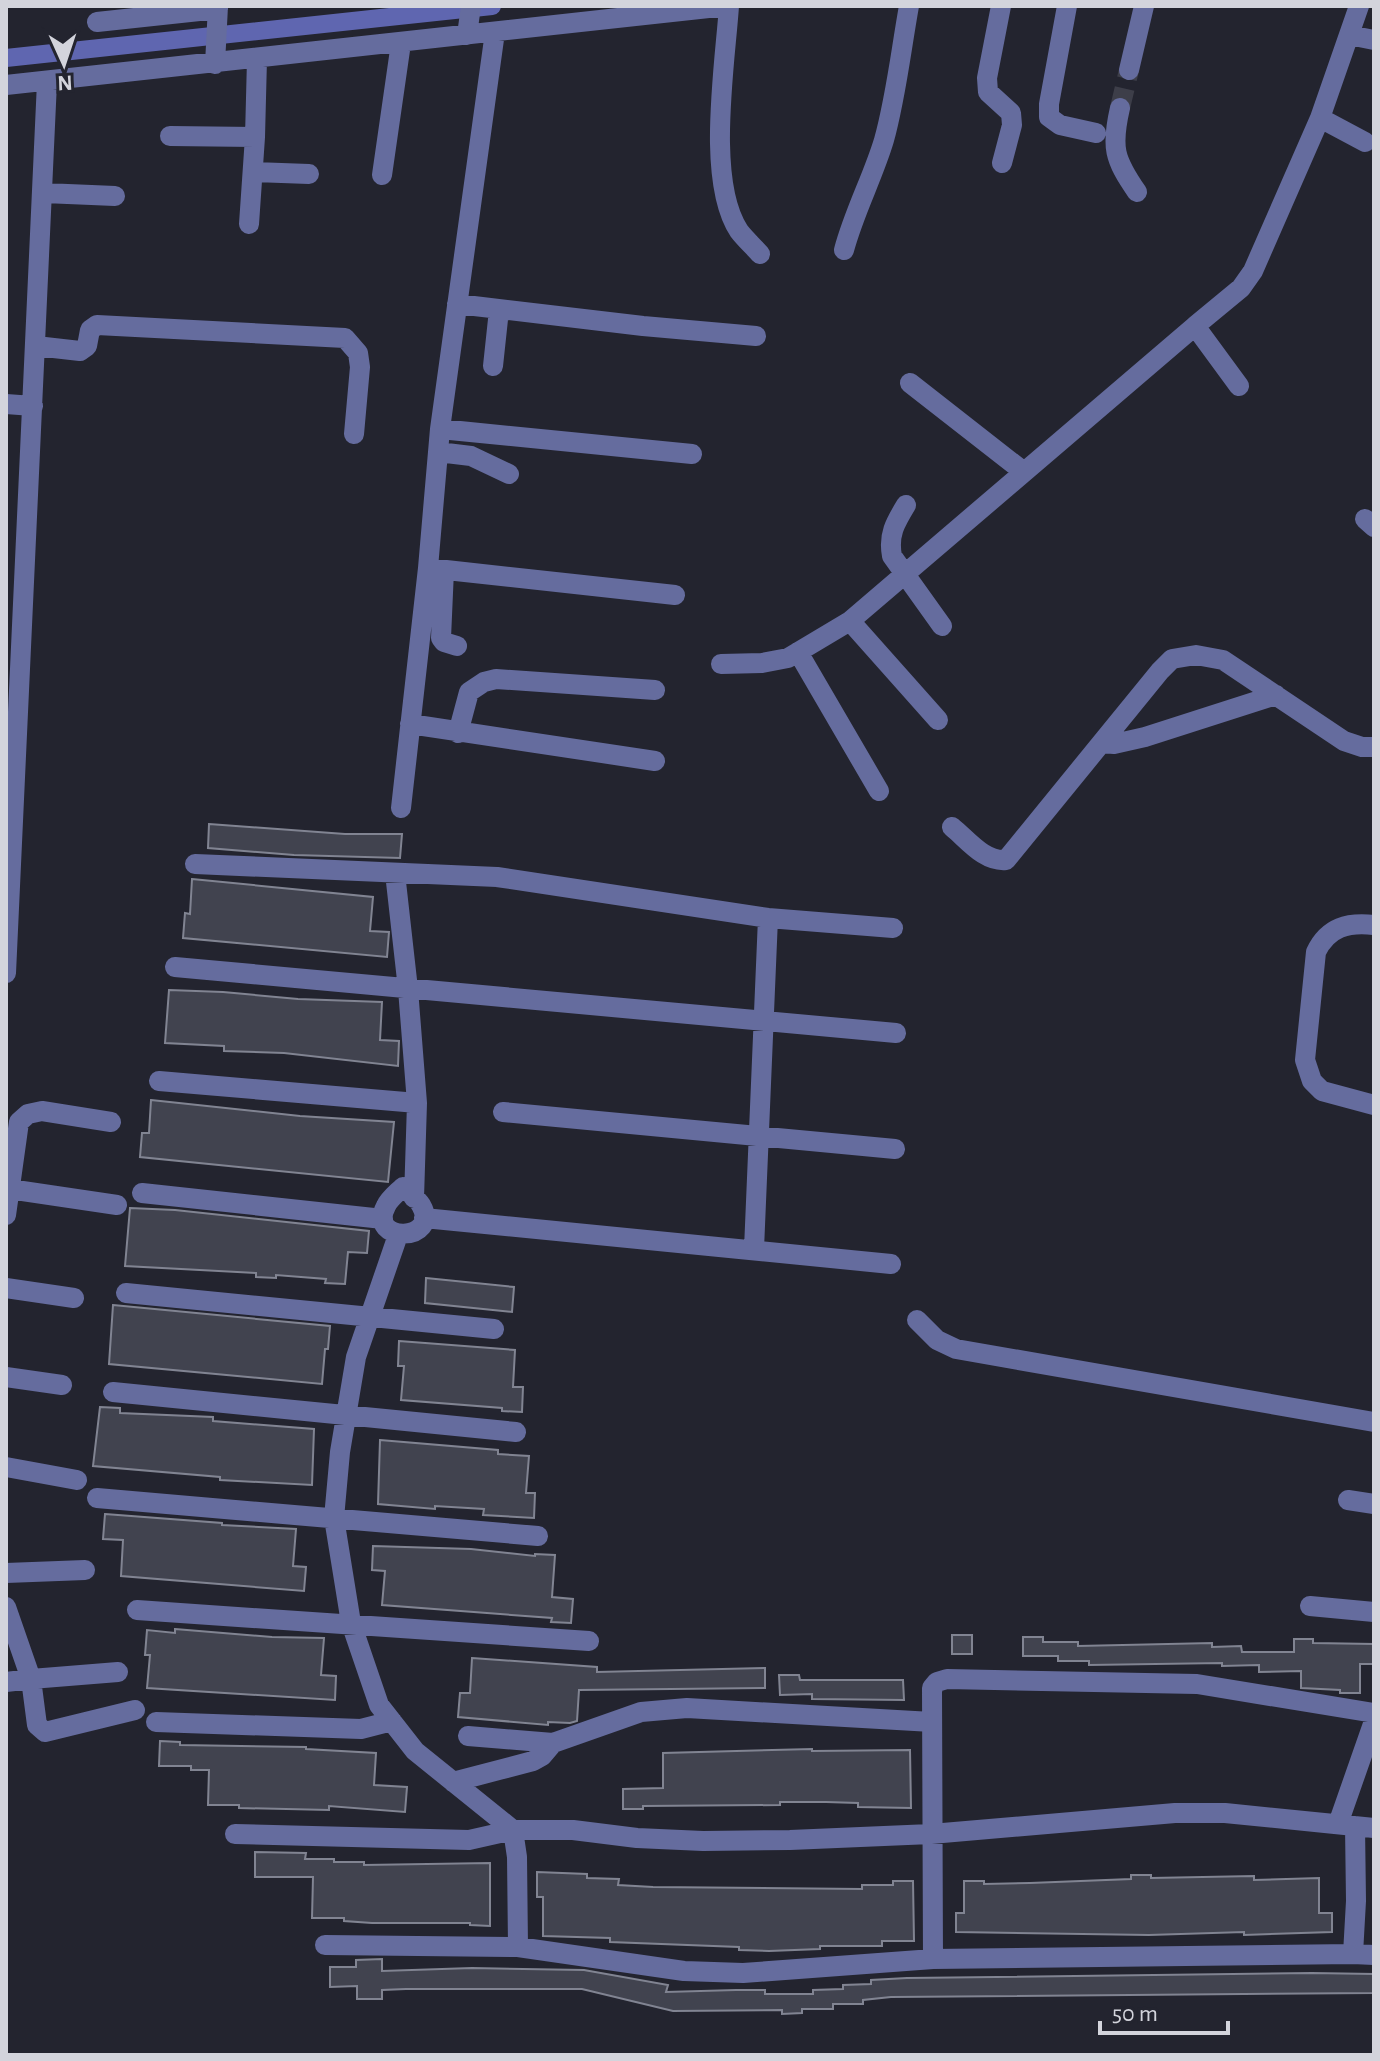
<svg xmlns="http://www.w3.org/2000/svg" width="1380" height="2061" font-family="'Alegreya Sans',sans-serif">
	<rect width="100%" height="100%" fill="#23242f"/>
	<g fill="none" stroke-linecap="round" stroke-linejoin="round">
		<path stroke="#5f66b0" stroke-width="18" d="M6,58L492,6"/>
	</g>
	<path fill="#41434f" stroke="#818492" stroke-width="2" d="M209,824L345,834H402L400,858L294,855L208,848Z
		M192,879L373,897L370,931L389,932L387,957L183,938L185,913L190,914Z
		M169,990L223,992L298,999L382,1002L380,1040L399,1041L398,1066L284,1053L224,1051V1046L165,1043Z
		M151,1100L300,1116L394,1122L388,1182L140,1157L142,1133H149Z
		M130,1208L175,1210L369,1231L367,1253L348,1252L345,1284L325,1283L326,1279L276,1275V1278L256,1277V1273L125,1266Z
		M426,1278L514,1287L512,1312L425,1303Z
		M113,1305L330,1326L328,1349H325L322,1384L109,1364Z
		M399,1341L515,1350L513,1387H523L522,1412L502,1411V1408L401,1400L404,1366H398Z
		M100,1407L120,1408V1413L213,1417V1421L314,1429L312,1485L220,1480V1477L93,1466Z
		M380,1440L498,1450V1454L529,1456L526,1493H535L534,1518L483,1515L484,1509L435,1506V1509L378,1504Z
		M105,1514L222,1523V1525L296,1529L293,1566L306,1567L304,1591L121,1576L123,1540L103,1539Z
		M373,1546L471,1549L535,1556V1554L555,1555L552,1597L573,1599L571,1623L551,1622L552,1618L382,1605L385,1571L372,1570Z
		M175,1629L272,1637L324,1638L321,1675L336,1676L335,1700L147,1688L150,1655H145L147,1630L175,1633Z
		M952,1635H972V1654H952Z
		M1023,1637H1043V1642H1078V1646L1212,1643V1647L1241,1646L1242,1652H1294V1639H1313V1643L1374,1644V1664H1360V1693H1340V1690L1301,1688V1671L1259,1672V1665L1222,1666V1663L1089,1665V1661H1058V1656H1023Z
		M472,1658L597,1667V1672L765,1668V1688L579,1690L577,1721L570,1723L548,1722V1725L458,1717L460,1693H470Z
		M779,1675H799L800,1680H903L904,1700L812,1699V1694L780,1695Z
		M160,1741L180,1742V1745L306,1747V1749L376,1753L374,1785L407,1787L405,1812L329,1806V1810L239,1808V1805H208L209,1770H191V1766H159Z
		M812,1749V1751L910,1750L911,1808L858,1807V1803L826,1802H780V1805L643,1806V1809H623V1789L663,1788V1753Z
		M255,1852L306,1853L305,1859H334V1862H364V1865L490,1863V1926L470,1925V1923H372L344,1921V1918H312L313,1877H255Z
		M537,1872L587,1874V1878L619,1879L618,1885L653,1887L862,1889V1885H893V1881H913L914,1941H882V1946H820V1949L769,1951L739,1950V1947L610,1942V1938L543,1936V1897H537Z
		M1131,1875H1151V1878L1254,1876V1880L1319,1878V1913H1332V1932L1244,1935V1932L1149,1935L956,1932V1913H964V1881H984V1884L1030,1883L1131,1879Z
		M382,1959V1971L472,1968L584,1970L668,1985L666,1992L736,1990H765V1994H813V1990L843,1989V1985L871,1984V1980L907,1978L1312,1973L1374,1974V1993L891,1997L863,2000V2004H833V2009H802V2013L782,2014V2010L673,2011L582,1989H406L382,1990V1999H357V1986L330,1987V1967H356V1960Z"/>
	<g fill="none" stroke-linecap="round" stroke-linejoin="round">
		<path stroke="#3d3e49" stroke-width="20" stroke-dasharray="20 10" stroke-linecap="butt" d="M1120,108L1129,70"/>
		<path stroke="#656c9e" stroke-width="20" d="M729,6C725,65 706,181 739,231C745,239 754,247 760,254
			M1001,6L987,78L988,92L1011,113L1012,125L1002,163
			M1067,6L1049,104V117L1060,125L1096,133
			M97,22L218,9
			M467,35L471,6
			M1349,35L1374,40
			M215,64L218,6
			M1129,70L1144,6
			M6,85L727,6
			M1120,108C1111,147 1114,159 1137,192
			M1320,118L1365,142
			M170,136L255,137
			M253,172L309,174
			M382,175L401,43
			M44,193L115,196
			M249,224L255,137L257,59
			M844,250C854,212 873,177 884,140C896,97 901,50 909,6
			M457,304L643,326L756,336
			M36,346L80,351L87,346L90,330L97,325L345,338L358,353L360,367L354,434
			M493,366L499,310
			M910,383L1024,472
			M1239,386L1195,326L1241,288L1253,271L1320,118L1359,6
			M6,404L33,406
			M440,429L692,454
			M438,452L471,456L509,474
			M906,505C895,523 888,535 892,556L942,626
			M1365,519L1374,527
			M428,568L675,595
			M444,570L441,638L444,642L457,646
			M850,621L938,720
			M798,652L879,791
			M721,664L762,663L788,658L850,621L1195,326
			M410,724L655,761
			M458,733L469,692L484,682L496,679L655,690
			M1102,743L1114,744L1145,737L1276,695
			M401,808L428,568L440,429L495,32
			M952,827C968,840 984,862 1006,860L1160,671L1172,659L1196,655L1223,660L1344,741L1362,747H1374
			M195,864L497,877L768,918L893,928
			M395,873L408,989L417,1103L414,1198
			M1374,925C1348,922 1328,927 1316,952L1305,1060L1312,1081L1322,1091L1374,1105
			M175,967L896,1033
			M6,973L47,82
			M159,1081L417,1103
			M503,1112L895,1149
			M403,1187C408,1192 417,1198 421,1205C442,1242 366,1244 386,1206C389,1199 397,1193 403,1187Z
			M9,1189L117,1205
			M142,1193L383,1219
			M6,1215L19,1122L28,1114L42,1111L111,1122
			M424,1218L891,1264
			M398,1235L356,1357L340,1452L334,1518L351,1623L379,1705L415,1751L513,1830H573L637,1838L703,1841L790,1840L931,1834L1175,1813H1225L1374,1828
			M754,1249L768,918
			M6,1288L74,1298
			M126,1293L494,1329
			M917,1320L937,1340L956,1349L1374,1422
			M6,1377L62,1385
			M113,1392L516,1432
			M6,1467L77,1480
			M97,1498L538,1536
			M1348,1500L1374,1504
			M6,1573L85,1570
			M1310,1606L1374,1612
			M6,1607L31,1679L6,1682
			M137,1610L589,1641
			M118,1672L31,1679L37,1725L45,1732L135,1710
			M156,1722L361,1729L392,1721
			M468,1736L553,1743L641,1712L687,1708L932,1722
			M453,1782L533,1761L542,1756L553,1743
			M1338,1824L1374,1721
			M235,1834L469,1840L513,1830L517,1857L518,1947
			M325,1945L518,1947L684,1971L743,1973L933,1959L1353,1954L1356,1901L1355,1826
			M1353,1954L1374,1955
			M933,1959L932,1688L937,1682L947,1679L1197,1684L1374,1713"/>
	</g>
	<rect width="1380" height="2061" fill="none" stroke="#d3d4dc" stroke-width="16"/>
	<g transform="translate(64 64) rotate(177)" stroke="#23242f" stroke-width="6" paint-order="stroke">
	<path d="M0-6L14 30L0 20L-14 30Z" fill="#d3d4dc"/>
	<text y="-12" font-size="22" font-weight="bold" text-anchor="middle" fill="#d3d4dc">N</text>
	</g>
	<path d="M1100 2021v12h128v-12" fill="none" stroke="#d3d4dc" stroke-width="4"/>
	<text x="1112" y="2021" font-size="24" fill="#d3d4dc" stroke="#23242f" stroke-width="6" paint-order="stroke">50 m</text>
</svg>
